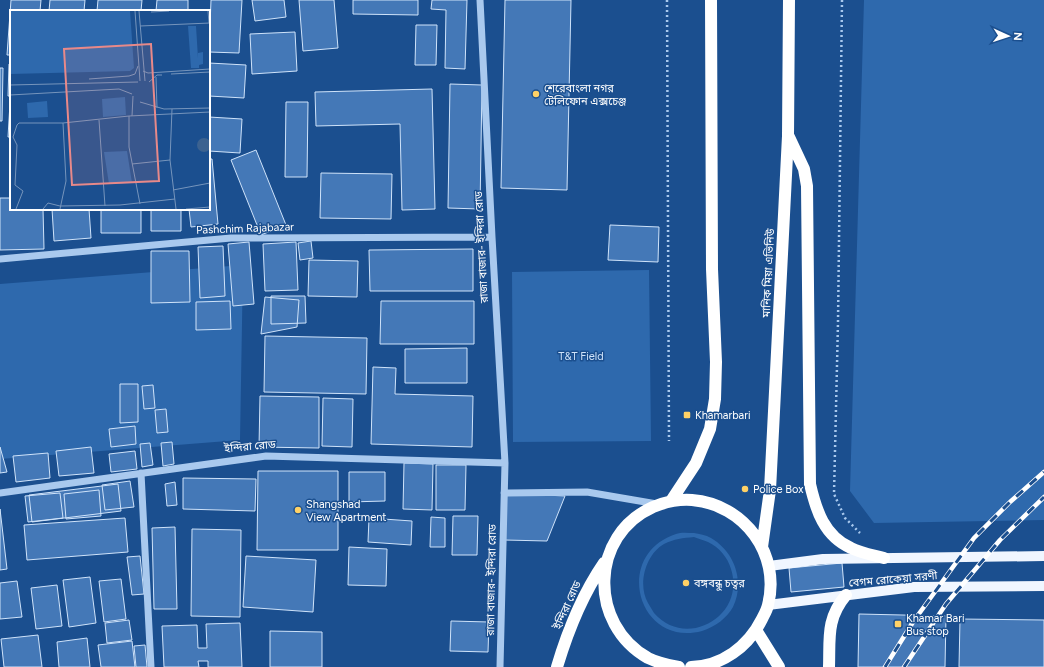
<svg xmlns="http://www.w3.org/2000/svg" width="1044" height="667" font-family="Figtree,'Noto Sans Bengali',sans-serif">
	<rect width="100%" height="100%" fill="#1b4f8f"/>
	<path fill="#2e69ad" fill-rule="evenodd" d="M864,0H1044V520L874,523L850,491Z
		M243,265L240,440L0,459V284Z
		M649,270L651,441L513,442L512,272Z
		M694,533C699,534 706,535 711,538C735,552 745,582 733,607C727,618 715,627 702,631C638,648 612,555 676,534C681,532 688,533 694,533ZM694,537C698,539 704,540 708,542C719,547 728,558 731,569C746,616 686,650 654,613C652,610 650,606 648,603C637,584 646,554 664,544C674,539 683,538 694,537Z"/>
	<path fill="#4478b7" stroke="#cfe3fa" d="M11,0H41L40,11H11V55H7Z
		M50,0H85L84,11H49Z
		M98,0H142L141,11H97Z
		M157,0H188V11H156Z
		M211,0H242L239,53L209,52Z
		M252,0H284L286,17L255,21Z
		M299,0H334L338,48L303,51Z
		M353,0H418V15L353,14Z
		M432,0H467L465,69L445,68L446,10L431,9Z
		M505,0H571L567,190L501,188Z
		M416,25H437L436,65H415Z
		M295,32L297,71L252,74L250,34Z
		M209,63L246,65L244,98L209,96Z
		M9,64H11V96H8Z
		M0,68H3L2,121H0Z
		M450,84L482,85L480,209L448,208Z
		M432,89L435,209L402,210L400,124L316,126L315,92Z
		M286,102H308L307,177H285Z
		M10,103H11V137H8Z
		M209,117L242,119L240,153L209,151Z
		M256,150L286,225L261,235L231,160Z
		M209,159H212L218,224L191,227L189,209H209Z
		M321,173L392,174L391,219L320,218Z
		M0,198H11V209H43L44,249L0,250Z
		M52,209H89L91,238L54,241Z
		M101,209H141V233H101Z
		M151,209H181V231H151Z
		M610,225L659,227L658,262L608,260Z
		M311,241L313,258L300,260L298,243Z
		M249,242L254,304L233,306L228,244Z
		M296,242L298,290L265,291L263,244Z
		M223,246L225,296L200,298L198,247Z
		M473,249V291H370L369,250Z
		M151,251H189L190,302L151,303Z
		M309,260L358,261L357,297L308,296Z
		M271,296H305L306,323L271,324Z
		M265,297L299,300L297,327L261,334Z
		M230,301L231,329L196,330V302Z
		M381,301H474V344H380Z
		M265,336L367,338L366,394L264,392Z
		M467,348V383H405V349Z
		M373,367L396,368L395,394L473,396L472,447L371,444Z
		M120,384H138V422L120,423Z
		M153,385L155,408L144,409L142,386Z
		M260,396L319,397V448L259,447Z
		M323,398L353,399L352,447L322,446Z
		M166,409L168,432L157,433L155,410Z
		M135,426L136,444L111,447L109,429Z
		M172,442L174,464L163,466L161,443Z
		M150,443L153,465L142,467L140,444Z
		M0,447L7,472L0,473Z
		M91,447L94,473L59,476L56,451Z
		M135,451L137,469L111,472L109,454Z
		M48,453L50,478L16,482L13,456Z
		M404,463L433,464L432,510L403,509Z
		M436,465H466L465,510H436Z
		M258,471H338V550H257Z
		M349,472H385V501L349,502Z
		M183,478L256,479L255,511L183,509Z
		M130,481L134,507L105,510L102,485Z
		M175,482L177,505L167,506L165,484Z
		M118,484L121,511L32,522L29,495Z
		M99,490L101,516L66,519L64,494Z
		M60,493L63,518L28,522L25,496Z
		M506,493L565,496L547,541L504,540Z
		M0,509L7,569L0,570Z
		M453,516H478L477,555H452Z
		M431,517L445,518V547H430Z
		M125,518L128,552L27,560L24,525Z
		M369,518L412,521L411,545L368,542Z
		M175,527L177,609H154L152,528Z
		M192,529L241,530L240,617L191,616Z
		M349,547L387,549L386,586L348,585Z
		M140,556L144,594L132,595L127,557Z
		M246,556L316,560L313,612L243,607Z
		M842,563L844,587L791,592L789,568Z
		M90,577L96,623L69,627L63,580Z
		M121,579L126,619L104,622L99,581Z
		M17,581L22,617L0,619V583Z
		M57,585L62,626L36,629L31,588Z
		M859,614L946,616L945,667H858Z
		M960,619L1044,620V667H959Z
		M129,620L132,640L107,643L105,623Z
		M451,621L489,622L488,652L450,651Z
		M240,623L242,667H208V661H198L199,667H164L162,626L197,625L198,648H207L206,624Z
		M270,631L322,632V667H270Z
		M38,635L42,667H4L1,639Z
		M87,638L90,667H59L57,642Z
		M132,641L135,667H101L98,645Z
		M145,645L147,667H136L134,646Z"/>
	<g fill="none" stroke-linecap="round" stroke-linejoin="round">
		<path stroke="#a9c9ee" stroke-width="2.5" stroke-dasharray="2 3" stroke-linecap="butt" d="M667,0L669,441
			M842,0L838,322L834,494L845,518L860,533"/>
		<path stroke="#a9c9ee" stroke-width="7" d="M480,0L492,237L505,463L500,667
			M0,259L231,238L492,237
			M141,473L151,667
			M0,493L266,456L505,463
			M504,493L587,492L657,504"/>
		<path stroke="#f0f6ff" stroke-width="10" d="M769,566L823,559L1044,556
			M768,605L914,587L1044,586"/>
		<path stroke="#fff" stroke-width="12" d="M789,137L804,169L807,186L810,484C816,510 824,536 851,548C861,553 873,555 884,558
			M671,501L696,463L710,429L715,399L716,362L712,269L711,0
			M762,547L770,490L788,136L789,0
			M756,630L779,667
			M557,667C568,630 582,595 604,563
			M679,667C669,665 658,663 648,658C588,624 590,535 653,507C665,502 679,499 692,500C744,504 781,554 768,605C767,610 764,615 762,619C748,647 722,666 691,667
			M829,667C830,638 826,619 846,595"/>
		<g stroke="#fff" stroke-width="4.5">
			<path id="rail" d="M885,667L913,622L974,538L1010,502L1044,472
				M904,667L946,604L1000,540L1044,497"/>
		</g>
		<use href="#rail" stroke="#1b4f8f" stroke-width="3" stroke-dasharray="9" stroke-linecap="butt"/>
	</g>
	<g fill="#ffd166" stroke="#1b4f8f" stroke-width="1.5">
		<circle cx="536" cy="94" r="4"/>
		<rect x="683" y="411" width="8" height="8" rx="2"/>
		<circle cx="745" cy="489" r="4"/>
		<circle cx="298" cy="510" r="4"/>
		<circle cx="686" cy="583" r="4"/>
		<rect x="894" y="620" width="8" height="8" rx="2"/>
	</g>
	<g text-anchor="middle" stroke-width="3" stroke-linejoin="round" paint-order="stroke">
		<g font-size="11" fill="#fff" stroke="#1b4f8f" text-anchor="start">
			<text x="544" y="92">শেরেবাংলা নগর<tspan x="544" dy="13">টেলিফোন এক্সচেঞ্জ</tspan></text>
			<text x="695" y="419">Khamarbari</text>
			<text x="753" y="493">Police Box</text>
			<text x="306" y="508">Shangshad<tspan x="306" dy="13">View Apartment</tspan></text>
			<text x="694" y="587">বঙ্গবন্ধু চত্বর</text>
			<text x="906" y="622">Khamar Bari<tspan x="906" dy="13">Bus stop</tspan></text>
		</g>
		<g font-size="11" fill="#fff" stroke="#1b4f8f">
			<text transform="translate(245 228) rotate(-2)" y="4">Pashchim Rajabazar</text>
			<text transform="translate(481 247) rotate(-93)" y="4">রাজা বাজার- ইন্দিরা রোড</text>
			<text transform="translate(768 273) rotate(-87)" y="4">মানিক মিয়া এভিনিউ</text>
			<text transform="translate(250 446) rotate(-5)" y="4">ইন্দিরা রোড</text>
			<text transform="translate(893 579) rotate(-5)" y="4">বেগম রোকেয়া সরণী</text>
			<text transform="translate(491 580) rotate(-89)" y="4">রাজা বাজার- ইন্দিরা রোড</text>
			<text transform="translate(567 605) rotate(-66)" y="4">ইন্দিরা রোড</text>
		</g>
		<g font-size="11" fill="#cfe3fa" stroke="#1b4f8f">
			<text x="581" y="360">T&amp;T Field</text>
		</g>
	</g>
	<g transform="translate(10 10)">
		<rect width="200" height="200" fill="#1b4f8f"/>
		<path d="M0,1H120L124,58L120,61L0,64ZM178,16H186L188,48V43L193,42V54L189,55V58H181ZM115,87L116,105L93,107L92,89ZM37,91L38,107L18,108L17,93ZM117,141L122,173L99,174L94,142Z" fill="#2e69ad"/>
		<path d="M187 135a7 7 0 1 1 14 0a7 7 0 1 1-14 0Z" fill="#3c6290"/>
		<path fill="none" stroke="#7695bc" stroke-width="1" d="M125,1L130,71M129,1L135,71M198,1L199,13M141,2L159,1M130,16L200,13M133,61L138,63L200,59M161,64L200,62M146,67L147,98M79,69L119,66L125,64L128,56M139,72L147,65H152M0,75L128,72M0,85L109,79L122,84M130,92L154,99L200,98M162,99L160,150L166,199M119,106V137L130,194M122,106L123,86M89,110L95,196M122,154L160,150M163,180L200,173M6,199L13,181L5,175L7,135L3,127L7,115L9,113H53M33,199L38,193L50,196L110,195L165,189M50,199L56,171L53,113L119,106L200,102M176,199L200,197"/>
		<path fill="#e88989" fill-opacity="0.15" stroke="#e88989" stroke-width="2" d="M141,34L149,171L62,175L54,39Z"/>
		<rect width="200" height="200" fill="none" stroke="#fff" stroke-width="2"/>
	</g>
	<g transform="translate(1008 36) rotate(93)" stroke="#1b4f8f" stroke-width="3" paint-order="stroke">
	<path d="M0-3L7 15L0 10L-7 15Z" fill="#ffffff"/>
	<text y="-6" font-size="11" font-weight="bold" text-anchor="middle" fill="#ffffff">N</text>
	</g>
</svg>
